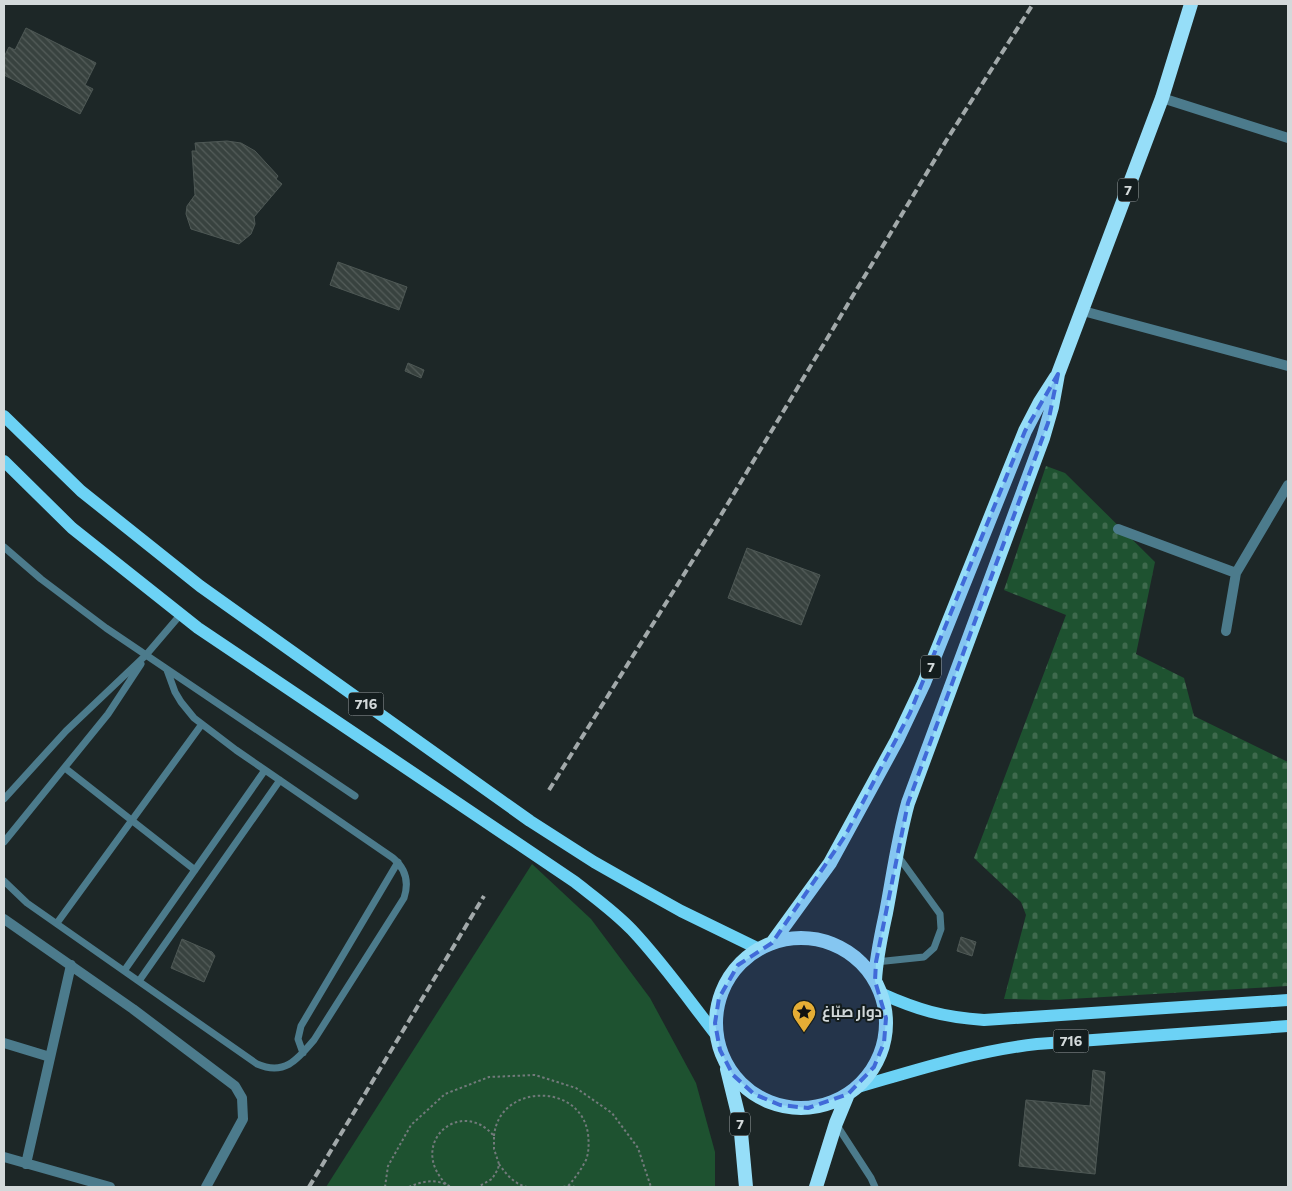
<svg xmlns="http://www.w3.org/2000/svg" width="1292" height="1191" font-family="Commissioner,Cairo,sans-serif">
	<defs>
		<pattern id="cemetery-stones" width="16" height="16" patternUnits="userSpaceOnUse" patternTransform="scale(1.25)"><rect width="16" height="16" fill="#1e5230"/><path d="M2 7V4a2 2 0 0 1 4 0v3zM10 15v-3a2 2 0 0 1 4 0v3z" fill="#3e6a4d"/></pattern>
		<pattern id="building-back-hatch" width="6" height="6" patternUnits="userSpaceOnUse" patternTransform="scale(1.25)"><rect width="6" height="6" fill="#38423f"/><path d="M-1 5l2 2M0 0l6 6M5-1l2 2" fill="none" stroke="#545d5a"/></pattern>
	</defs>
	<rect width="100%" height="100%" fill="#1d2727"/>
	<path fill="url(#cemetery-stones)" d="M1046,466L1065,473L1155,562L1136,654L1184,678L1194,716L1288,762V986L1053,1000L1004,999L1026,915L1021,902L974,858L1066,615L1004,590Z"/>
	<path fill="#1e5230" d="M532,864L591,919L650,998L696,1083L715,1152V1187H326Z"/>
	<path fill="url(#building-back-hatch)" stroke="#4e5855" d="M26,28L96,63L85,85L93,89L80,114L4,75V57L9,47L15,50Z
		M227,141L241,143L255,151L278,176L276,179L282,184L254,217L255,224L251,234L239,244L191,229L186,214L187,206L195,195L192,151H196L195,143Z
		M338,262L407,287L399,310L330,285Z
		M408,363L424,370L421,378L405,371Z
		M747,548L820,575L801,625L728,598Z
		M961,937L976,942L972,956L957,951Z
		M182,939L212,952L215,956L204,982L171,968Z
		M1093,1070L1105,1072L1095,1174L1019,1166L1026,1100L1090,1106Z"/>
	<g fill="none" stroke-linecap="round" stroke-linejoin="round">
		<path stroke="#727a7b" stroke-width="2" stroke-dasharray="2.5 2.5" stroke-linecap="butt" d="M494,1136C499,1083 581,1082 588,1134C589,1143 589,1152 586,1160C581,1170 575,1178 568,1186
			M499,1164C506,1174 514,1184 527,1187
			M446,1184C407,1144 460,1096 494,1136V1149L499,1164L498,1169L492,1179L478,1187
			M385,1187L388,1166L411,1125L445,1094L489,1077L535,1075L576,1088L612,1113L638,1148L651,1187
			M409,1187C422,1181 437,1178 451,1187
			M563,1187L568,1186L576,1187"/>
		<path stroke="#4c7b8c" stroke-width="7" d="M4,547L41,579L106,628L355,796
			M65,768L195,870
			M4,799L66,731L146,655L181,614
			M4,842L108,714L141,664
			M4,881L27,903L257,1064C285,1076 298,1059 314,1040L404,898C409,883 406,869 393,858L236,750L194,718L181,702L175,692L167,670
			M57,923L202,724
			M876,962L924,957L934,948L941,929L940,914L898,856
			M124,971L265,770
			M139,981L280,780
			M303,1053L298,1039L301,1026L398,862
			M836,1124L871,1178L875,1187"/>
		<path stroke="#4c7b8c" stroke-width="10" d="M1162,98L1288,138
			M1083,311L1288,366
			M1118,529L1236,573
			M1226,631L1236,573L1288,485
			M4,919L133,1009L235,1086L242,1098L243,1119L206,1187
			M4,1043L50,1057
			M4,1157L110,1187
			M26,1164L71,965"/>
		<path stroke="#6cd2f5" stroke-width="12" d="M4,416L81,491L200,586L530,821L594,862L638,887L681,911L759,949
			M4,461L72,528L198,628L575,882C594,897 615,912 632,930C663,963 689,1000 717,1036
			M880,993C918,1010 942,1017 984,1020L1288,1000
			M858,1087C917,1070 975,1051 1037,1044L1288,1026"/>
		<path stroke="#96def8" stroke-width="14" d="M716 1023a85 85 0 1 1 170 0a85 85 0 1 1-170 0Z
			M772,943L830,863L897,740L924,683L1025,431L1040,402L1056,377
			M875,981C876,958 881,936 886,913C893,876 898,839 908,803L1043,438L1052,407L1058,374L1162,98L1191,4
			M727,1069L740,1122L746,1187
			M816,1187L836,1123L848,1094"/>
		<path stroke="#a2a9aa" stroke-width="4" stroke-dasharray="8 4" stroke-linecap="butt" d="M549,790L718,520L946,141L1033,4
			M309,1187L484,896"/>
	</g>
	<path fill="#416ad8" fill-opacity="0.2" stroke="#416ad8" stroke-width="4" stroke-dasharray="10 6" stroke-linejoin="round" d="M1058,374L1048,423L908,803L876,962L875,981L886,1018L884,1043L874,1067L848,1094L808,1108L780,1105L754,1094L733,1075L720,1050L715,1023L719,998L738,965L772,943L845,836L910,713L1025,431Z"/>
	<defs>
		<g id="sight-pin" transform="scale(1.25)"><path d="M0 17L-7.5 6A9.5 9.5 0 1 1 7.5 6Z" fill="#e5ad35" stroke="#141d1e"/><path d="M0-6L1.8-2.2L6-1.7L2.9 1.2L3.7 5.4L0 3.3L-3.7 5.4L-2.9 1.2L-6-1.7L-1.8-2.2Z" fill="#111"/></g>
	</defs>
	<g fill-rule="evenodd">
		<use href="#sight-pin" x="804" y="1012"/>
	</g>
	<g text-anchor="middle" stroke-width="4" stroke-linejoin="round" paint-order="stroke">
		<g fill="#141d1e" stroke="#9aa1a2" stroke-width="1">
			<rect x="1118" y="178.5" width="20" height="23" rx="4"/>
			<rect x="921" y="655.5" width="20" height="23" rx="4"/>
			<rect x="348.5" y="692.5" width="35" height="23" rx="4"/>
			<rect x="1053.5" y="1029.5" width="35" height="23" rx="4"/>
			<rect x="730" y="1112.5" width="20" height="23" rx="4"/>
		</g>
		<g font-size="14" font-weight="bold" fill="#d3d9da">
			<text x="1128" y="195">7</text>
			<text x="931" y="672">7</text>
			<text x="366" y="709">716</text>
			<text x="1071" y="1046">716</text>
			<text x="740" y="1129">7</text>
		</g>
		<g font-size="15" font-weight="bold" fill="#d3d9da" stroke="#141d1e" text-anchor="start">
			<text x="822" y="1017">دوار صبّاغ</text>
		</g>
	</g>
	<rect width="1292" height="1191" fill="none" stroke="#d3d9da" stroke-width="10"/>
</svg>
